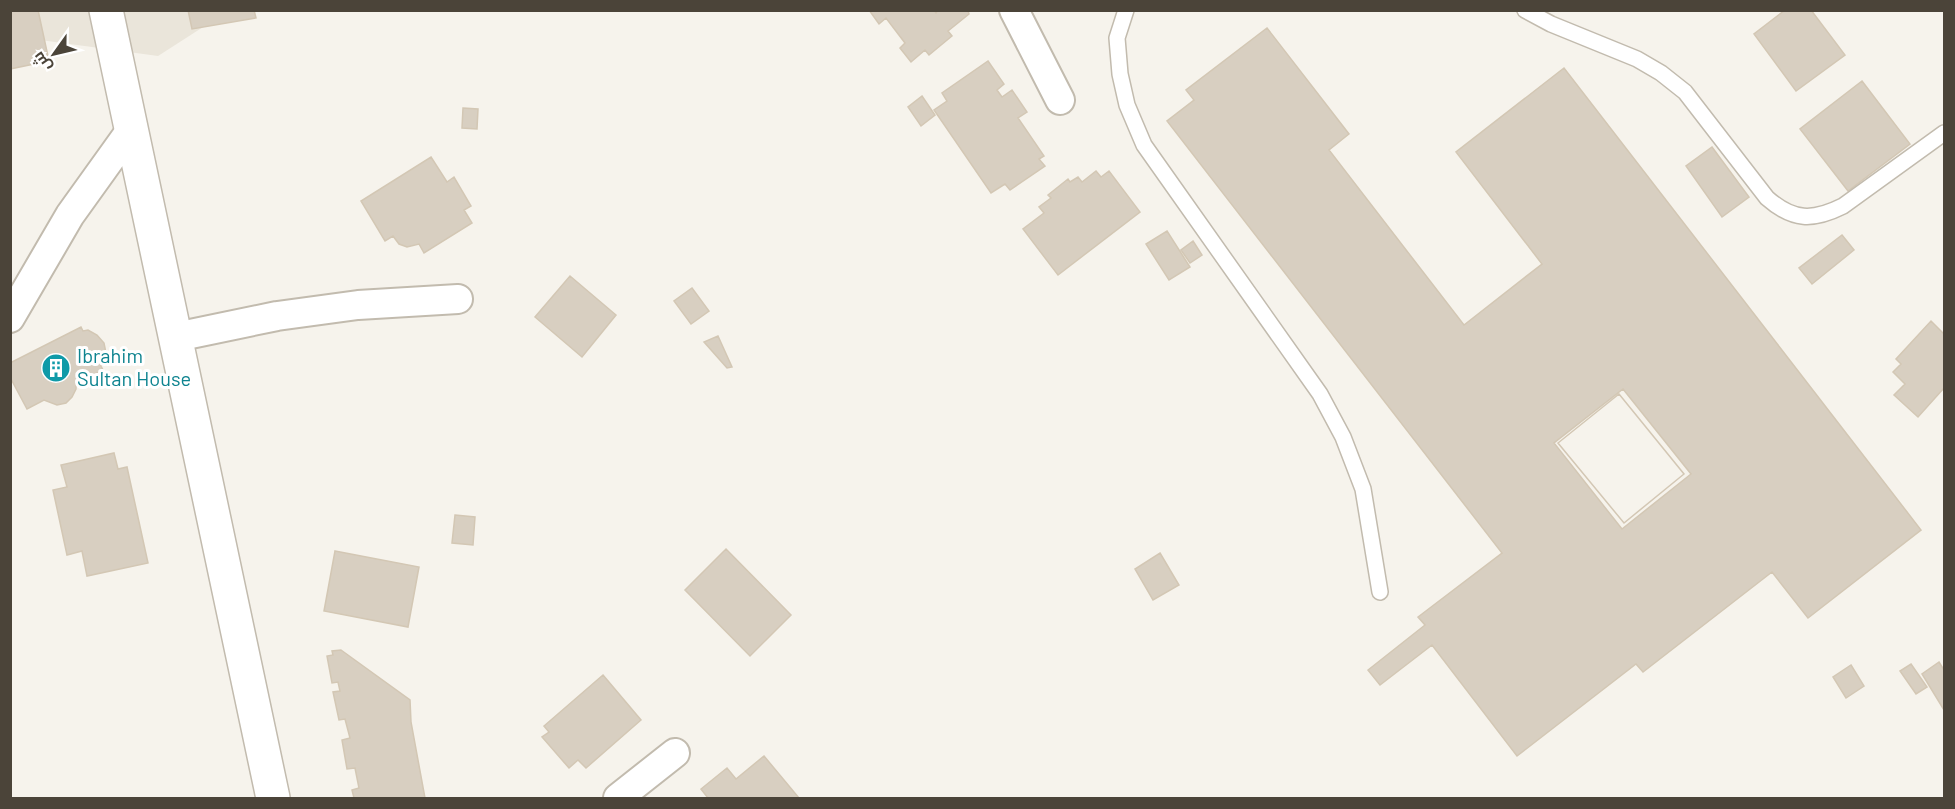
<svg xmlns="http://www.w3.org/2000/svg" width="1955" height="809" font-family="Barlow,Cairo,sans-serif">
	<rect width="100%" height="100%" fill="#f6f3ec"/>
	<path fill="#eae5da" d="M11,11H228L158,56L11,36Z"/>
	<path fill="#d8cfc1" stroke="#d3c7b4" stroke-width="1.5" fill-rule="evenodd" d="M10,10H38L49,61L10,69Z
		M188,10H254L256,18L192,29Z
		M869,10H934L936,13L938,10H968L969,14L948,31L952,36L929,55L925,50L911,62L900,48L905,43L886,18L879,24Z
		M1785,10H1811L1845,55L1796,91L1754,34Z
		M1267,28L1349,134L1329,150L1464,325L1542,264L1456,152L1564,68L1921,530L1808,618L1772,572L1643,672L1636,664L1517,756L1432,645L1380,685L1368,670L1425,625L1418,617L1502,553L1167,121L1194,100L1186,90ZM1619,394L1684,474L1624,523L1558,443Z
		M988,61L1004,84L997,90L1002,97L1012,90L1027,112L1018,118L1044,156L1039,159L1045,166L1010,190L1005,184L991,193L934,110L947,101L942,93Z
		M1862,81L1910,144L1848,191L1800,129Z
		M922,96L935,115L921,126L908,107Z
		M463,108L478,109L477,129L462,128Z
		M1712,147L1749,197L1722,217L1686,166Z
		M431,157L447,182L454,177L471,206L464,210L472,223L424,253L419,244L407,247L399,244L393,236L385,241L361,201Z
		M1096,171L1101,177L1109,171L1140,212L1058,275L1023,229L1044,213L1039,207L1051,198L1048,195L1068,179L1070,182L1078,177L1082,182Z
		M1167,231L1190,267L1169,280L1146,244Z
		M1842,235L1854,250L1812,284L1799,268Z
		M1193,241L1202,255L1190,263L1181,250Z
		M570,276L616,315L582,357L535,317Z
		M692,288L709,311L691,324L674,301Z
		M1931,321L1944,334V388L1918,417L1894,395L1905,384L1893,372L1901,364L1896,359Z
		M81,327L83,331L88,330L97,335L104,343L106,353L104,363L101,366L103,370L76,384V389L72,397L66,403L57,405L44,400L27,409L10,377V363Z
		M718,336L732,367L727,368L704,342Z
		M1623,389L1691,474L1622,529L1554,443Z
		M1619,394L1684,474L1624,523L1558,443Z
		M114,453L118,469L127,467L148,563L87,576L82,551L67,555L53,490L67,487L61,465Z
		M455,515L475,517L473,545L452,543Z
		M726,549L791,615L750,656L685,590Z
		M335,551L419,567L408,627L324,611Z
		M1160,553L1179,585L1153,600L1135,569Z
		M341,650L410,700L411,722L425,798H354L352,790L359,788L355,768L347,769L342,740L350,738L345,719L339,720L333,692L340,691L338,682L332,683L327,656L333,655L332,651Z
		M1939,662L1944,670V710L1922,674Z
		M1911,664L1927,687L1916,694L1900,671Z
		M1851,665L1864,686L1846,698L1833,677Z
		M603,675L641,720L586,768L578,760L569,768L542,737L549,732L544,726Z
		M764,756L799,798H708L701,789L727,768L736,779Z"/>
	<g fill="none" stroke-linecap="round" stroke-linejoin="round">
		<g stroke="#c2bbae" stroke-width="18">
			<path id="service" d="M1126,10L1117,38L1120,74L1127,105L1144,145L1320,394L1343,437L1363,489L1380,592
				M1525,10L1551,24L1637,59L1661,73L1685,92L1767,198C1793,221 1813,221 1843,206L1944,133"/>
		</g>
		<g stroke="#c2bbae" stroke-width="32">
			<path id="minor" d="M1014,10L1060,100
				M10,318L70,215L131,130
				M176,337L277,316L358,305L458,299
				M618,798L675,753"/>
		</g>
		<g stroke="#c2bbae" stroke-width="36">
			<path id="tertiary" d="M106,10L273,798"/>
		</g>
		<use href="#service" stroke="#fff" stroke-width="15"/>
		<use href="#minor" stroke="#fff" stroke-width="28"/>
		<use href="#tertiary" stroke="#fff" stroke-width="33"/>
	</g>
	<defs>
		<g id="building-disc" transform="scale(1.5)"><circle r="9.5" fill="#0f9aa8" stroke="#fff"/><path d="M-4-6H4V6H1V3H-1V6H-4ZM-2.5-4.3h1.7v1.8h-1.7ZM.8-4.3h1.7v1.8H.8ZM-2.5-1h1.7V.8h-1.7ZM.8-1h1.7V.8H.8Z" fill="#fff"/></g>
	</defs>
	<g fill-rule="evenodd">
		<use href="#building-disc" x="56" y="368"/>
	</g>
	<g text-anchor="middle" stroke-width="6" stroke-linejoin="round" paint-order="stroke">
		<g font-size="20" fill="#0d838f" stroke="#fff" text-anchor="start">
			<text x="77" y="363">Ibrahim<tspan x="77" dy="23">Sultan House</tspan></text>
		</g>
	</g>
	<rect width="1955" height="809" fill="none" stroke="#4b4439" stroke-width="24"/>
	<g transform="translate(54 54) rotate(236)" stroke="#ffffff" stroke-width="4.5" paint-order="stroke">
	<path d="M0-4.5L10 22L0 15L-10 22Z" fill="#4b4439"/>
	<text y="-9" font-size="16" font-weight="bold" text-anchor="middle" fill="#4b4439">ش</text>
	</g>
</svg>
